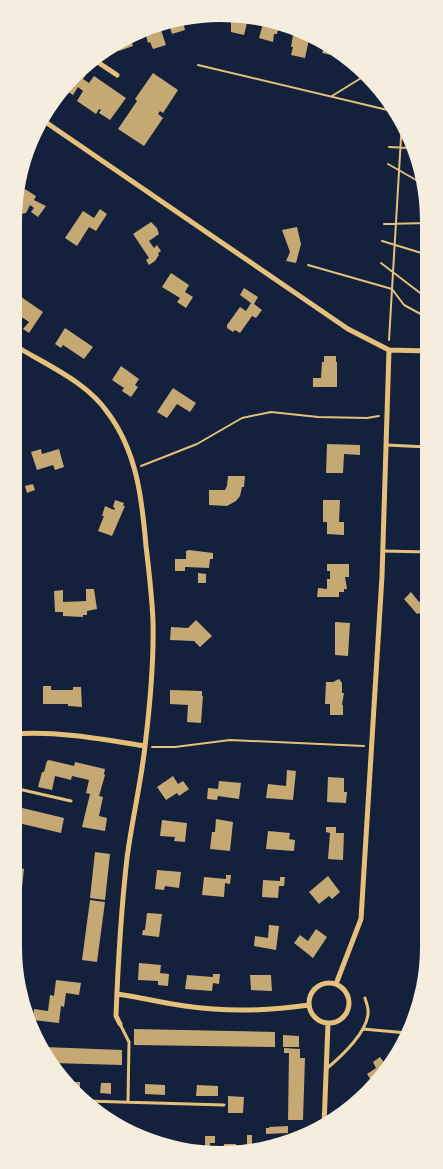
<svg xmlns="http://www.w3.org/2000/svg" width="443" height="1169" font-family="'Golos Text',sans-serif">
	<rect width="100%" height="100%" fill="#14213d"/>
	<path fill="#c6a872" d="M231,18L248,19L244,35L231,32Z
		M184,19L185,22H183L185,30L172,34L169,24Z
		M264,20L280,23L277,34H274L273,42L259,38Z
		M160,27L166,45L153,49L150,42L148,43L145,32Z
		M297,30L310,35L305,58L291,55L293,47H291L293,35H295Z
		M130,37L133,46L119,51L117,42Z
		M326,42L337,51L336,56L322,53Z
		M85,70L88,72L83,79L89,83L94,76L126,98L110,120L99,113L101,110L99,109L96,114L77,101L83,91L78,87L73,95L64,89Z
		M153,73L178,90L163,113L160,111L158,114L163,118L144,146L118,129L137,101L135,99Z
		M25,189L36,196L34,200L46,206L38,217L31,212L34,208L30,205L26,213L15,215L17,201Z
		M100,209L107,214L96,231L89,227L77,246L65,238L83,211L94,218Z
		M151,222L157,228L159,234L149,241L154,248L157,245L161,251L158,253L159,255L155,261L149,265L146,260L149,258L133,234Z
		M297,227L301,244L296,263L286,261L290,252L282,230Z
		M171,273L189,285L185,292L193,297L186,308L177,302L180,298L162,287Z
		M244,288L258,297L254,304L262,310L256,318L252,316L240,333L235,330L233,332L227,328V325L240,307L246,311L251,303L240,295Z
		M14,292L43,312L29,333L23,329L29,322L14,312Z
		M65,328L93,347L84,359L63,345L61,348L55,344Z
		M324,356H336V362H337V387H313V378H321L322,362H324Z
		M121,366L139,379L135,385L138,387L131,397L122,391L124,388L112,380Z
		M173,388L196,403L190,412L177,404L167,418L157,412Z
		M14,419L20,424L14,436Z
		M327,444L360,445V455L344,454L343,473H326Z
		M41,449L42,454L59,449L64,467L55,470L53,465L37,470L31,452Z
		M228,476H245L244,487H242L240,496L236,501L227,506L209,505V490H225L227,486Z
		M33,484L35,490L27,493L25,486Z
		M115,500L124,503L123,506H125L112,536L98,531L104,516H102L105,506L114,510L115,508L113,507Z
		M323,500H340L339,522H344V535L327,534V522H323Z
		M189,550L213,553V559H210L209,568L185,567V571H175V559H186V551Z
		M327,564H349V577H345L347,589H344V592H339V597H317L318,588L327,589V579H330V571H327Z
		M198,573L206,574V583H198Z
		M86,589H94L97,609L87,611V615H83V617L63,616V612H55L54,591L63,590V602L86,601Z
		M411,592L419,602L422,599L428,606V628L424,623L426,621L419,613L417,614L404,599Z
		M196,620L212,636L200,647L194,641L170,640L171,627L188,628Z
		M335,622L350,623L348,656L335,655Z
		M339,679L342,683V693H344L342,705H343V715H330V704H325L326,682H333Z
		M43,686H51V690H73V687H81L82,707L68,706V704H43Z
		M170,690L202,691V696H203L201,723L187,722L188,705L170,704Z
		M49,760L74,766L75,762L105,769L104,774L105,775L99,796L103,797L99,816L107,818L105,831L82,827L90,794L86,793L89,780L72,776L71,780L55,776L52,790L38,787L42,772H44L47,761Z
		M287,770L296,771L293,800L266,798L268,784L286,786Z
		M173,776L178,784L183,781L189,789L179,796L177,793L166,800L157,787Z
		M328,777L344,778V792H347L346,803L327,802Z
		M219,781L241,783L239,799L218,796L217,800L207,799L208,788L218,789Z
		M14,806L64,818L61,833L14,822Z
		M216,819L233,822L230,851L210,849L212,832H215Z
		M162,820L187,823L185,842L174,841L175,837L160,836Z
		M326,827H336V833H344L343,860L328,859L330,833L326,832Z
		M268,831L290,833L289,839L295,840L294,851L266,849Z
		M95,852L110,854L105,900L90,898Z
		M16,867L24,869L19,916L14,915V885Z
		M157,870L181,872L179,888L165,886L164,890L155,889Z
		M226,875H231L230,884L225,883L224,897L202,895L204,877L226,879Z
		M328,876L340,892L332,899L329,896L319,904L309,892Z
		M280,877H285L284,886H279L278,898L262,897L263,880L280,881Z
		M90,900L105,902L97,962L82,960Z
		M147,913L162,914L159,937L142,935L143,930H145Z
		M269,925L279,926L276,950L254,946L255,936L268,938Z
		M316,929L327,937L313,958L294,943L300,935L308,941Z
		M139,963L161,965L160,973L169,974L168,986L158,985V981L138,980Z
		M213,974H220L219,984L213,983L212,991L185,989L187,975L213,977Z
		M250,975H271L272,991L251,990Z
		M56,980L81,983L79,995L66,993L64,1007L61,1006L59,1023L33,1020L34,1009L48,1011L50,995L54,996Z
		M134,1029L275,1032V1047L134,1045Z
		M283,1035L299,1036V1047H283Z
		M44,1047L122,1050V1065L53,1063Z
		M284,1048L300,1049V1058H305L303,1120H288L289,1053H284Z
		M380,1057L389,1069L387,1073L373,1083L367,1074L376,1068L373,1062Z
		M69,1082H80V1093H75L69,1087Z
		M101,1083H111V1094L100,1093Z
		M145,1084L165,1085V1095L145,1094Z
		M197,1085L218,1086V1096H196Z
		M228,1096L244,1097L243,1113H228Z
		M288,1126V1133L266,1134V1128H269V1127Z
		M247,1135H252V1152H247Z
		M205,1136H215V1143H210V1149H215V1153H196V1150H205Z
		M224,1144H236V1152H224Z"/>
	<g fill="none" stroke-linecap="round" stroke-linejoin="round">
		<path stroke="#e5c07b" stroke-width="2" d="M198,65L396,112
			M332,96L366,75
			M389,147L413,148
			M388,164L425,185
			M384,224L428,223
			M382,241L428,255
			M381,263L428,299
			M308,265L392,289L404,305L428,318
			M389,340L402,121
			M141,466L197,444L242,418L271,412L318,417L367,418L379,416
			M152,747H175L230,740L364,746"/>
		<path stroke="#e5c07b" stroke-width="3" d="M386,445L428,447
			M383,551L428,552
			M14,788L71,801
			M120,1024L129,1042L128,1102
			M363,1029L407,1033
			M326,1069C341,1057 370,1030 368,1010C368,1006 366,1002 365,998
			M86,1101L224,1105"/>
		<path stroke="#e5c07b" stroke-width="5" d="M96,61L117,75
			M44,121L348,329L389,350L428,351
			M14,345C46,365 86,381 108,413C137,452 142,499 146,546C149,571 152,596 153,621C154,662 150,705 145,746C141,783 132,820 127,858C121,911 118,963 116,1016L120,1024
			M14,734C58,731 101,739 145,746
			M309 1003a20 20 0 1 1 40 0a20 20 0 1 1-40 0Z
			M336,984L361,919L382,576L389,350
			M117,994C140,997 162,1003 185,1006C226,1012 268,1011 309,1005
			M324,1126L328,1023"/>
	</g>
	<path d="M0 0H443V1169H0ZM221 22H221A199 199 0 0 1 420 221V947A199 199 0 0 1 221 1146H221A199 199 0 0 1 22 947V221A199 199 0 0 1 221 22Z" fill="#f5edde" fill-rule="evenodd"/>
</svg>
